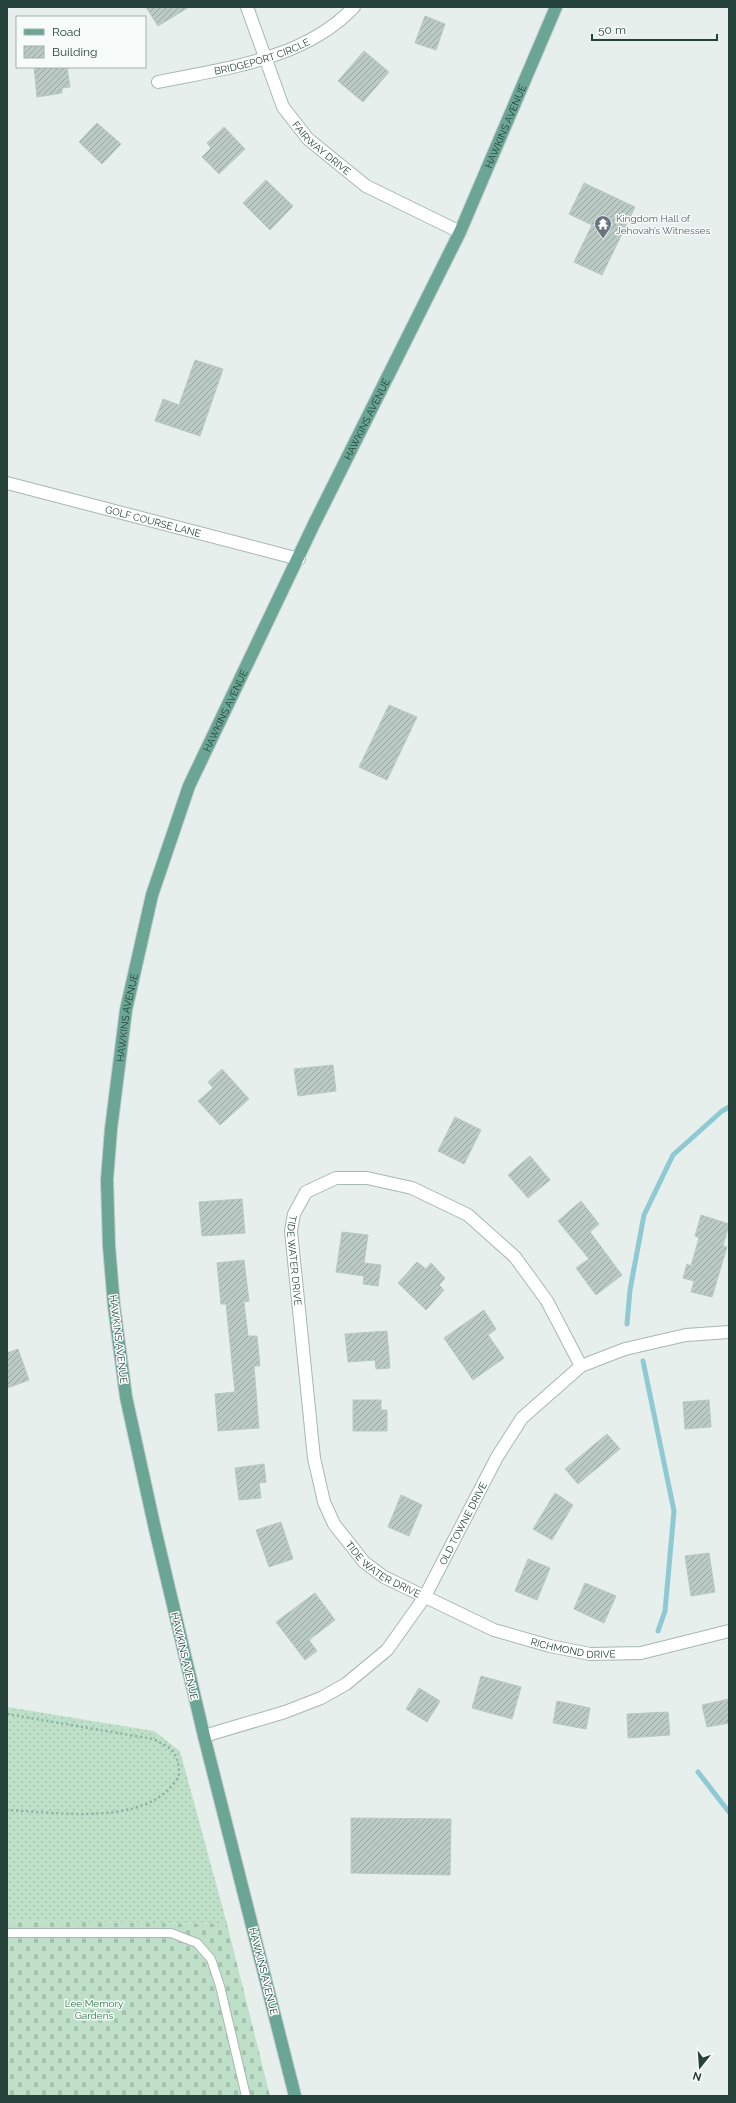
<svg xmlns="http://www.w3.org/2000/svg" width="736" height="2103" font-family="Raleway,sans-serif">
	<defs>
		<pattern id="grass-dots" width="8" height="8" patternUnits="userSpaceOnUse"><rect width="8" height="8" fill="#bfe0c8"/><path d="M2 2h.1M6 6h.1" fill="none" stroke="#a4c1ad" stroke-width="1.8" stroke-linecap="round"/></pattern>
		<pattern id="cemetery-stones" width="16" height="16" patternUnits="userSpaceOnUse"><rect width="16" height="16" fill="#bfe0c8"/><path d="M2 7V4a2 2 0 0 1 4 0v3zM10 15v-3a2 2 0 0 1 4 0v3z" fill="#a4c1ad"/></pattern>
		<pattern id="building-hatch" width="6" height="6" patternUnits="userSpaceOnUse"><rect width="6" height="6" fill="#bbcac4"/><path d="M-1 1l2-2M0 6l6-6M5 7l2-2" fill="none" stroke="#98a6a0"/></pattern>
	</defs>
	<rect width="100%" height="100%" fill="#e6efeb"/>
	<path fill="url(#grass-dots)" d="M7,1707L154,1731L180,1751L227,1924L7,1921Z"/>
	<path fill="url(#cemetery-stones)" d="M7,1921L227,1924L270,2096H7Z"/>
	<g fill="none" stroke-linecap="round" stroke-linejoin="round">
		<path stroke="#8ec9d4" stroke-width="5" d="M627,1324L630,1290L644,1215L673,1155L722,1111L729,1107
			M643,1361L674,1511L665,1611L658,1631
			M698,1772L729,1812"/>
	</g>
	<path fill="url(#building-hatch)" stroke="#b8c9c2" d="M146,7H189L158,26Z
		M425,16L445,24L436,50L415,43Z
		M364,51L389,72L363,102L338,81Z
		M34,67H67L70,87L62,88V93L37,97Z
		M97,123L121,144L102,164L79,142Z
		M224,127L245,149L219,174L202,157L211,148L207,143Z
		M266,180L293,206L270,230L243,203Z
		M584,183L635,207L602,275L574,262L592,225L569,214Z
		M195,360L223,369L200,436L155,421L163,399L179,405Z
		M389,705L417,717L387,780L359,767Z
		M333,1065L336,1091L298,1096L294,1069Z
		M222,1069L249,1099L220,1125L198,1101L213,1088L208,1082Z
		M455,1117L481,1130L464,1164L438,1151Z
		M530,1156L550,1180L528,1198L508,1175Z
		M242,1199L245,1233L202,1236L199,1202Z
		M581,1201L599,1224L590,1232L622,1275L596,1295L576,1268L589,1259L558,1221Z
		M701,1215L729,1224L723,1246L727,1247L712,1297L691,1292L694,1281L683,1278L687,1264L691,1266L699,1238L695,1236Z
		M342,1232L368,1235L364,1263L381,1265L378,1286L363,1284L364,1276L336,1272Z
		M244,1260L249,1301L244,1302L248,1336H257L260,1366H254L259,1428L218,1431L215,1394L235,1392L226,1304H221L217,1263Z
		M417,1262L426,1269L431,1263L445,1278L439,1285L444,1290L426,1310L398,1283Z
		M484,1310L496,1329L488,1335L504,1358L473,1380L444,1338Z
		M387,1331L390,1368L376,1369L375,1360L348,1362L345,1334Z
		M18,1349L29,1380L7,1388V1353Z
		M353,1400H381V1410H387V1431H353Z
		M709,1400L711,1427L685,1429L683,1402Z
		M607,1434L620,1449L578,1484L565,1469Z
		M264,1464L266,1482L259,1483L261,1498L239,1500L235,1468Z
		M555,1493L573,1505L552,1540L533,1529Z
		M401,1495L422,1505L409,1536L388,1527Z
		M281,1522L293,1559L269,1567L256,1530Z
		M709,1553L715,1592L691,1596L685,1556Z
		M528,1559L550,1568L537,1600L515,1591Z
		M585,1583L616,1596L604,1623L574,1609Z
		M315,1593L335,1620L309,1640L317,1651L305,1660L276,1622Z
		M481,1676L521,1687L512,1719L472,1708Z
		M419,1688L440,1701L427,1722L406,1709Z
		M729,1699V1723L707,1727L702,1705Z
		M557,1701L590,1708L586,1729L553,1723Z
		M668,1712L670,1735L628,1738L627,1714Z
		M351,1818L451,1819L450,1875L351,1873Z"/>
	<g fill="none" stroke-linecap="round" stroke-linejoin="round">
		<g stroke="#a8b8b2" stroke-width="10">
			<path id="lane" d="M7,1933H171L197,1943L211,1959L220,1986L246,2096"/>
		</g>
		<g stroke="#a8b8b2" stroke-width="14">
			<g id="street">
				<path id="s1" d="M247,7L283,107L308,139L366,186L460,232"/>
				<path id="s2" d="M158,82C225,68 304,60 354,7"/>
				<path id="s3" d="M7,483L299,559"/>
				<path id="s4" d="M581,1366L547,1301L515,1257L468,1215L412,1188L367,1178H336L306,1192L294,1214L291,1231L314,1458L324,1502L334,1524L364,1562L384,1577L494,1630L550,1646L590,1654L641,1653L729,1631"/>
				<path id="s5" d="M204,1736L285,1712L321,1698L346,1684L387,1650L424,1598L497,1457L522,1418L581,1366L625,1349L686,1335L729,1332"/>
			</g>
		</g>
		<g stroke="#c2cac8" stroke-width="14">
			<g id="primary">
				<path id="s6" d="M295,2096L204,1736L155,1529L126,1397L114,1306L109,1246L107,1180L111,1129L126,1010L152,895L189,786L314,524L460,232L556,7"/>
			</g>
		</g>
		<path stroke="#86b3a5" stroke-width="2.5" stroke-dasharray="2 3" stroke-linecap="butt" d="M7,1714L153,1739C169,1747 178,1751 179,1771C180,1778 173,1784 169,1789C134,1825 53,1812 7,1810"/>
		<use href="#lane" stroke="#fff" stroke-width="8"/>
		<use href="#street" stroke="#fff" stroke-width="12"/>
		<use href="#primary" stroke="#6aa596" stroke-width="12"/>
	</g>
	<defs>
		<g id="temple-pin" transform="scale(0.9)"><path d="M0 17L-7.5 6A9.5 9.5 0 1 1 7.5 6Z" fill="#6b7280" stroke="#f7fbf9"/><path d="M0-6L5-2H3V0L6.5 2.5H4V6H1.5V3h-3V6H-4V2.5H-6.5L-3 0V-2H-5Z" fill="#fff"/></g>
	</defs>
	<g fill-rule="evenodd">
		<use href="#temple-pin" x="603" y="224"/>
	</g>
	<g text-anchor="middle" stroke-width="3" stroke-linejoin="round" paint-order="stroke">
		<g font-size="10" fill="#24423a" stroke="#f7fbf9">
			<text dy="4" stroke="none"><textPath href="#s2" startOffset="107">BRIDGEPORT CIRCLE</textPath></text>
			<text dy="4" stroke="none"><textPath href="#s6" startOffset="2073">HAWKINS AVENUE</textPath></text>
			<text dy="4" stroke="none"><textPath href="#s1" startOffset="163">FAIRWAY DRIVE</textPath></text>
			<text dy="4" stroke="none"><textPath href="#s6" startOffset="1749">HAWKINS AVENUE</textPath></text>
			<text dy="4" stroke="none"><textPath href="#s3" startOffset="151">GOLF COURSE LANE</textPath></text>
			<text dy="4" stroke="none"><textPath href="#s6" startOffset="1425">HAWKINS AVENUE</textPath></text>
			<text dy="4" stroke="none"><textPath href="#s6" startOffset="1101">HAWKINS AVENUE</textPath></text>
			<text dy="4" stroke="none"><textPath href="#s4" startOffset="435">TIDE WATER DRIVE</textPath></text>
			<text transform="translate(119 1339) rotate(83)" y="4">HAWKINS AVENUE</text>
			<text dy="4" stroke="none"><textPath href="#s5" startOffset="353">OLD TOWNE DRIVE</textPath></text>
			<text dy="4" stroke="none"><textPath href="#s4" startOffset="771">TIDE WATER DRIVE</textPath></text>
			<text dy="4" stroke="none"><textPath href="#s4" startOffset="980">RICHMOND DRIVE</textPath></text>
			<text transform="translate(185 1656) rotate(77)" y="4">HAWKINS AVENUE</text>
			<text transform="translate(264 1971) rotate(76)" y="4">HAWKINS AVENUE</text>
		</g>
		<g font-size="10" fill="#5b616d" stroke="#f7fbf9" text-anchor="start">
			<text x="616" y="222">Kingdom Hall of<tspan x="616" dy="12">Jehovah’s Witnesses</tspan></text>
		</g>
		<g font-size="10" fill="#2d7a4b" stroke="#f7fbf9">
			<text x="94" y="2007">Lee Memory<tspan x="94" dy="12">Gardens</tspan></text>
		</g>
	</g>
	<rect width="736" height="2103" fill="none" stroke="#24423a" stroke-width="16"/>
	<rect x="16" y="16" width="130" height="52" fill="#f7fbf9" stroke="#a3b1ad"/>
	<rect x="24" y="29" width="20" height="6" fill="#6aa596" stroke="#a3b1ad"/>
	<text x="52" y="36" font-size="12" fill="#24423a">Road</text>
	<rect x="24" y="46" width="20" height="12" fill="url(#building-hatch)" stroke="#a3b1ad"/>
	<text x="52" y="56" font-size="12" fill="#24423a">Building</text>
	<g transform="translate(700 2067) rotate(197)" stroke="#f7fbf9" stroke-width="3" paint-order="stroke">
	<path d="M0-3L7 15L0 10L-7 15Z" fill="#24423a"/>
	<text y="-6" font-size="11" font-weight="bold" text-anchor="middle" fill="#24423a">N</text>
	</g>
	<path d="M592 34v6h125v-6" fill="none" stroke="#24423a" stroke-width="2"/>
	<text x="598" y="34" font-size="12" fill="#24423a" stroke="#f7fbf9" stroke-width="3" paint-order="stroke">50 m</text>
</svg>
